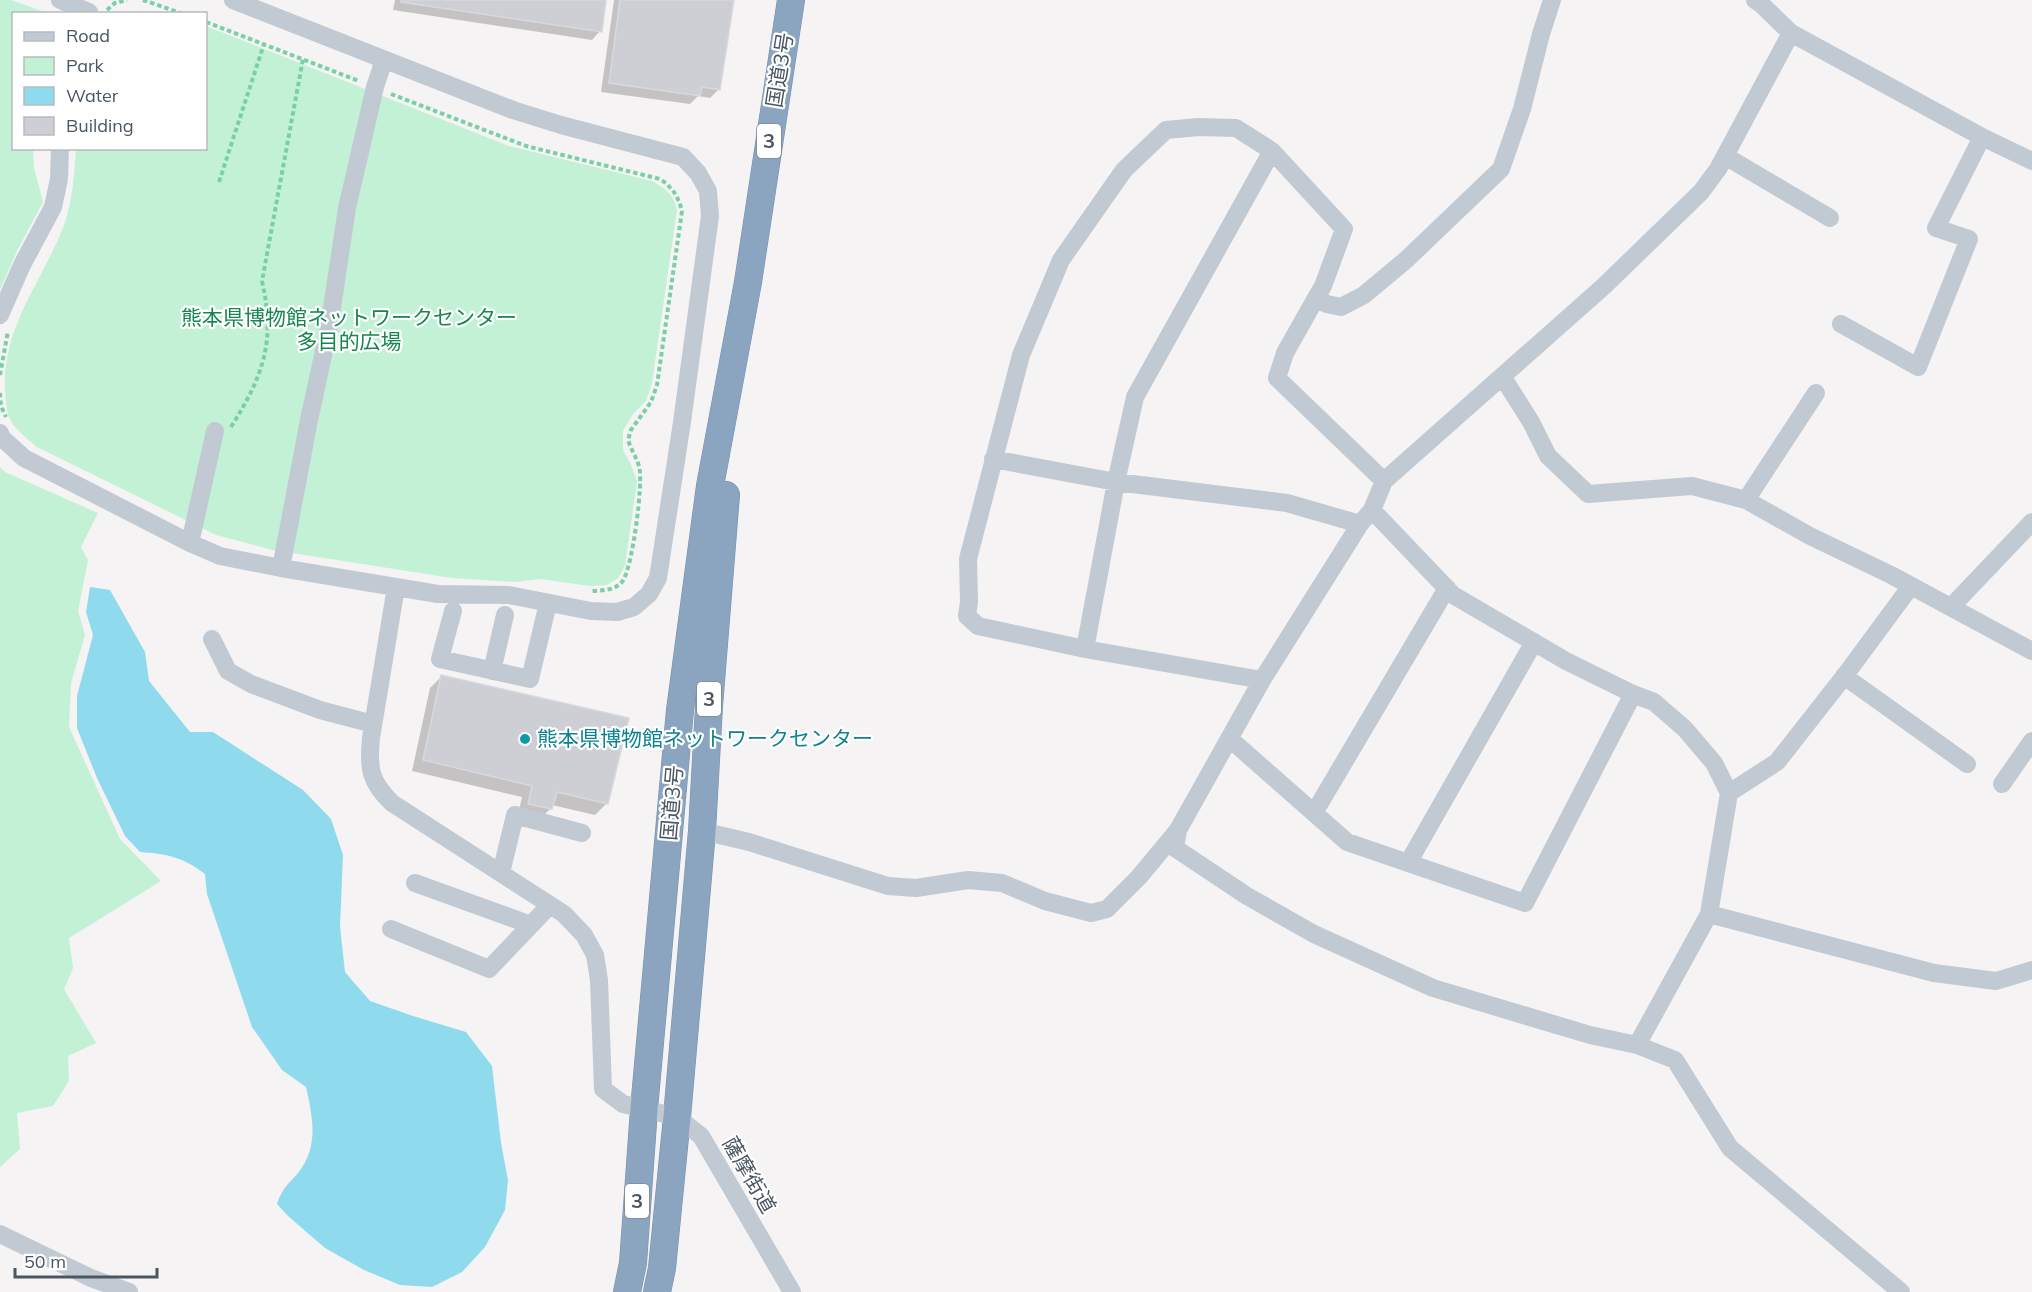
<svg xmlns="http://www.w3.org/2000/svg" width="2032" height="1292" font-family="Mulish,'Noto Sans JP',sans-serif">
	<rect width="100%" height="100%" fill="#f5f3f3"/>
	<path fill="#c3f1d5" d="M0,0H11L47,13L14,14V148L33,149L34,168L43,202L17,251L0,290Z
		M206,26L509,146L652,181C667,190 673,193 677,210L652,383L646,401L633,414L623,431V450L631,465L637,481L625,566L618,578L607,585L590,586L540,579L516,582L452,578L273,550L216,535L37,447C28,439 14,429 9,417C6,410 6,398 5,390C2,326 43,281 64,225C73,200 74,174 76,149L206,148Z
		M0,467L5,472L98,513L81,547L88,560L78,611L85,635L71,683L69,727L120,839L161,881L69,938L73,968L64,989L96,1043L68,1056L69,1081L53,1106L17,1113L20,1149L0,1167Z"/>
	<path fill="#90daee" d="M90,587L110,590L145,652L149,681L190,732H213L303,790L331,819L343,855L340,927L345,972L370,1001L413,1016L466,1032L492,1066L501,1143L508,1180L505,1210L485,1247L462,1272L432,1287L400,1285L364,1270L325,1248L288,1216L277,1204C283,1187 287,1186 298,1173C319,1147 313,1118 306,1087L282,1070L252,1027L207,894L205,874C183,857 167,854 140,852L125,836L97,778L77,728V696L93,635L86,612Z"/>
	<path fill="#0003" d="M395,0H605L600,31L592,40L393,10Z
		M614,0H732L719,89L710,98L698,96L690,104L601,92Z
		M442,676L627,719L606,804L595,815L552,805L551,808L539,820L518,815L522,797L412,771L430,688Z"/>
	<path fill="#cdcfd5" stroke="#d7d9de" stroke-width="1.5" d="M401,0H606L602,32L401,2Z
		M620,0H734L720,90L702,87L700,96L609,83Z
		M441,675L629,718L608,804L557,792L552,809L528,804L532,786L423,760Z"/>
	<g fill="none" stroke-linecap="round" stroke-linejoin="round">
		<g stroke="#7690ad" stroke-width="28">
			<path id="highway" d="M627,1292L633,1263L644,1109L680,710L710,486L748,282L791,0
				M657,1292L662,1268L677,1117L702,831L709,706L726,495"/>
		</g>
		<path stroke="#7ad0a6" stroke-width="4" stroke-dasharray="4.5 3" stroke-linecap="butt" d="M143,0L183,14
			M107,10L115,3L127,0
			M206,22L359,81
			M391,94L526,146L660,179C673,188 678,196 682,211L657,385L651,402L631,430L628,440C631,449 636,457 639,466C644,481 632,571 622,582C614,591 603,590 592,591
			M219,182L264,44
			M0,375L8,331
			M0,393L1,406L6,417
			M231,427C263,376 276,342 262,281L303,59"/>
		<path stroke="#c1cad2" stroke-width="18" d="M60,0L89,12
			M1755,0L1761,4L1791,33L1982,137L2032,161
			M1725,156L1830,218
			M1316,298L1285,353L1277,378L1384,481
			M0,315L22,265L53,207L59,179L60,148
			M1841,324L1918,367L1969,239L1936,228L1982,137
			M1502,376L1531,422L1548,456L1588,494L1692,486L1746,500L1810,536L1891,575L2032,651
			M0,433L2,438L24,458L190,543L220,556L281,568L438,594L509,595L591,611L617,612L634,607L649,594L658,578L682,422L710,216L708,191L698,173L683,157L561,125L513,110L233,0
			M993,459L1116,482L1287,503L1360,524
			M1746,500L1816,393
			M1372,510L1453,595L1566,661L1633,694L1654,702L1685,729L1714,763L1729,793L1709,914L1637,1045
			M190,543L215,431
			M281,568L309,420L329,328L347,208L375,87L384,60
			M396,587L371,738C368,768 370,782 392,803L564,914L584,935L595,955L599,980L603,1089L623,1104L677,1117L701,1136L792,1292
			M1951,607L2032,522
			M453,611L440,659L530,679L548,603
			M212,639L228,671L251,684L320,710L373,724
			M1085,649L1116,482L1135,397L1272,151
			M492,671L505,615
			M1844,676L1967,764
			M1262,680L1085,649L978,626L967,616L969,602L968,559L1021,355L1061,260L1124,170L1166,130L1198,127L1236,128L1272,151L1344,229L1323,286L1316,298L1327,304L1341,307L1364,295L1407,259L1501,169L1522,109L1541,34L1552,0
			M1230,739L1347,842L1525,903L1633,694
			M2002,784L2032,741
			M1729,793L1777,762L1846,674L1911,586
			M1314,813L1447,588
			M1178,830L1175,848L1247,896L1314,934L1433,988L1590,1035L1637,1045L1675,1060L1730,1148L1901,1292
			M702,831L749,842L888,886L916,888L968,880L1002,883L1045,901L1091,913L1107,909L1139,877L1178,830L1262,680L1360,524L1372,510L1384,481L1604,286L1701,192L1718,169L1791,33
			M1408,863L1534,642
			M501,873L515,815L582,833
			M415,883L531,925
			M1709,914L1934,973L1996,981L2032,970
			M391,929L489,969L550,905
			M0,1234L91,1278L129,1292"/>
		<use href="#highway" stroke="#8ba5c1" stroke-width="27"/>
	</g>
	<circle fill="#0f9aa8" stroke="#fff" stroke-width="2" cx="525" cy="739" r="6"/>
	<g text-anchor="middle" stroke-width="4.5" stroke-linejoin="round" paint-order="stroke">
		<g fill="#fff" stroke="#808990" stroke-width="1.5">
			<rect x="757" y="124" width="24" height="34" rx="4.5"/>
			<rect x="697" y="682" width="24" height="34" rx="4.5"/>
			<rect x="625" y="1184" width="24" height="34" rx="4.5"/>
		</g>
		<g font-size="20" font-weight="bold" fill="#4a5661">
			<text x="769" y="148">3</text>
			<text x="709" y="706">3</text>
			<text x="637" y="1208">3</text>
		</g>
		<g font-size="21" fill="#4a5661" stroke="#fff">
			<text transform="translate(780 70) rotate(-81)" y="7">国道3号</text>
			<text transform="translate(672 803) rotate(-85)" y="7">国道3号</text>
			<text transform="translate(749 1175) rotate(60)" y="7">薩摩街道</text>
		</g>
		<g font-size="21" fill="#17864f" stroke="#fff">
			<text x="349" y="325">熊本県博物館ネットワークセンター<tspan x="349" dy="24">多目的広場</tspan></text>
		</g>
		<g font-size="21" fill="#0d838f" stroke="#fff" text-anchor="start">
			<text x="537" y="746">熊本県博物館ネットワークセンター</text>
		</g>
	</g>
	<rect x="12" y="12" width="195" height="138" fill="#ffffff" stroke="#b7bbc0" stroke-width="1.5"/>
	<rect x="24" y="32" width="30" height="9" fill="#c1cad2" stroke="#b7bbc0" stroke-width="1.5"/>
	<text x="66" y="42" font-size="18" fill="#4a5661">Road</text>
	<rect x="24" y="57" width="30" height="18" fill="#c3f1d5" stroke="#b7bbc0" stroke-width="1.5"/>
	<text x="66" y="72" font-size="18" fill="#4a5661">Park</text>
	<rect x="24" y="87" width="30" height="18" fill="#90daee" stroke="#b7bbc0" stroke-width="1.5"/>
	<text x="66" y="102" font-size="18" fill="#4a5661">Water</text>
	<rect x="24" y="117" width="30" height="18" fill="#cdcfd5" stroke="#b7bbc0" stroke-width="1.5"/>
	<text x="66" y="132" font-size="18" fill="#4a5661">Building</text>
	<path d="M15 1268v9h142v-9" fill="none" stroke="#4a5661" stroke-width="3"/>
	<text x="24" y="1268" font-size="18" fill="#4a5661" stroke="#ffffff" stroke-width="4.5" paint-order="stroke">50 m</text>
</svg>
